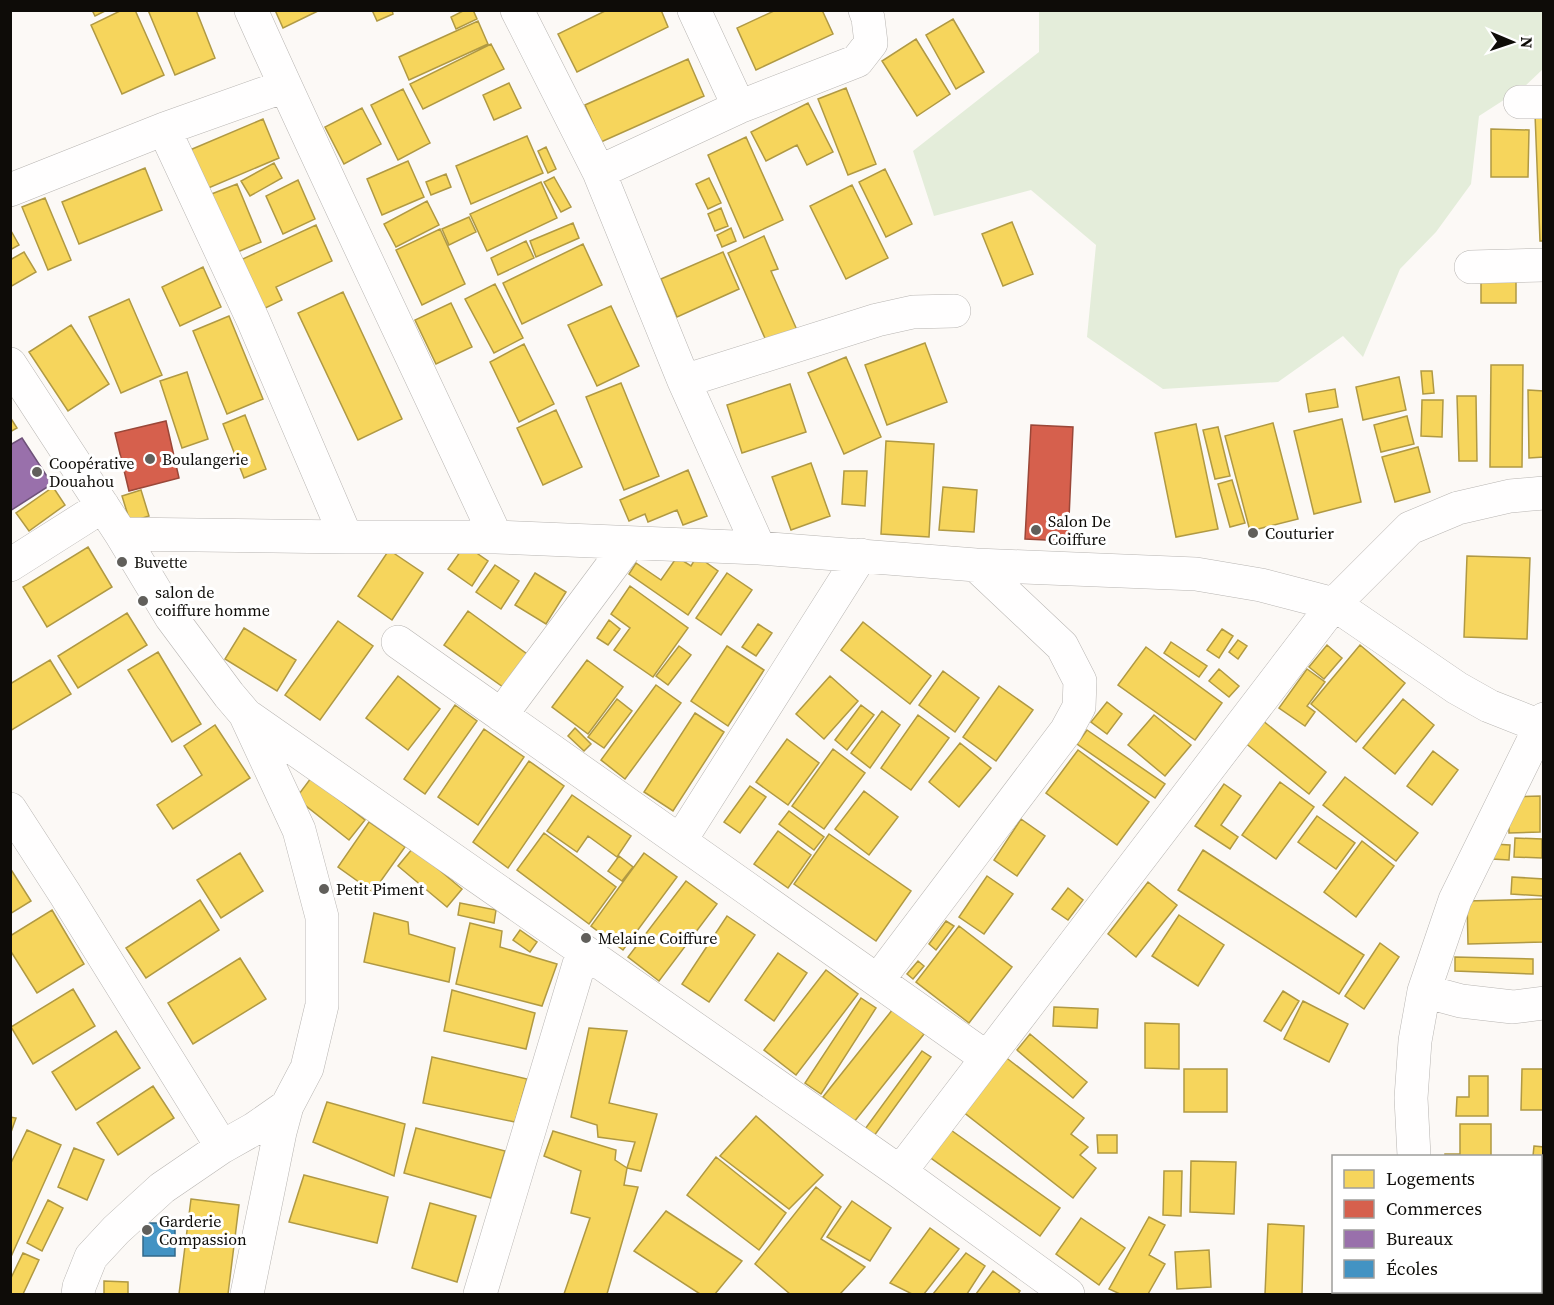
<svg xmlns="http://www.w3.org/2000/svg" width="1554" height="1305" font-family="'Source Serif 4',serif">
	<rect width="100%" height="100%" fill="#fcf9f6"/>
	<path fill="#e4edda" d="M1039,11H1543V69L1524,87L1479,116L1471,184L1436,232L1400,269L1363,357L1343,336L1278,382L1163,389L1087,337L1096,245L1031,190L934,216L913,151L1039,52Z"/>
	<path fill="#f6d55c" stroke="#b09943" stroke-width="1.5" d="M92,10H107L95,16Z
		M122,10H135L164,75L122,94L91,25Z
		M148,10H196L215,58L175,75Z
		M275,10H320L283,28Z
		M372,10H392L393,14L377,21Z
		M465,10H473L477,19L456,29L451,17Z
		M607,10H661L668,27L577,72L558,34Z
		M776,10H822L833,34L756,70L737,28Z
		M953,19L984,72L956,89L926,35Z
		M478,21L488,44L409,80L399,57Z
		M916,39L950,94L917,116L882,61Z
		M491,44L504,69L423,109L410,84Z
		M688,59L704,96L601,142L585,105Z
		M509,83L521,108L494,120L483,95Z
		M846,88L876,164L848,175L818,99Z
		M403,89L430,143L398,160L371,105Z
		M808,103L833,152L807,165L797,145L766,161L751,132Z
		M362,108L381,144L344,164L325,127Z
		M1544,113V241H1540L1535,114Z
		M263,119L279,158L206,189L190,150Z
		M1491,129L1529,130L1528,177H1491Z
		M527,136L543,173L471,204L456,166Z
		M746,137L783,220L744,238L708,155Z
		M546,147L556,169L548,173L538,151Z
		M408,161L424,197L382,215L367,179Z
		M274,163L282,178L250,196L241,181Z
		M145,168L162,210L79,244L62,202Z
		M885,169L912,224L886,237L859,182Z
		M446,174L451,187L431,195L426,182Z
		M554,177L571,207L561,212L544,182Z
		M709,178L721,203L708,209L696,184Z
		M298,180L315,219L283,234L266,196Z
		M541,182L557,218L487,251L470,214Z
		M237,184L261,242L233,254L209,195Z
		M852,185L888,258L846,279L810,206Z
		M45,198L71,260L48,270L22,207Z
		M427,201L439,225L396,247L384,224Z
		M721,208L728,226L715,231L708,214Z
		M469,217L476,232L449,245L442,229Z
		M1012,222L1033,274L1003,286L982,234Z
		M573,223L579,238L536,257L530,241Z
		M316,225L332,261L276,287L282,300L255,313L232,264Z
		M731,228L736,241L722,247L717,235Z
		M10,229L19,245L10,250Z
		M440,229L465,284L422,305L396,250Z
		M764,236L778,269L771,271L797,330L767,343L728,253Z
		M526,241L534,258L498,275L491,258Z
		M583,244L602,285L522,324L503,283Z
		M24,252L36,272L10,287V260Z
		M723,252L739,289L677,317L661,279Z
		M203,267L221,307L180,326L162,287Z
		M1481,273H1516V303H1481Z
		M495,284L523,338L494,353L465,299Z
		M343,292L402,419L358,440L298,313Z
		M129,299L162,375L121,393L89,317Z
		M451,303L472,347L436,364L415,320Z
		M611,306L639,366L597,386L568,325Z
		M229,316L263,399L227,414L193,331Z
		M71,325L109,384L68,411L29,352Z
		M925,343L947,402L887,425L865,365Z
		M524,344L554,404L519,422L490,362Z
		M846,357L881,437L844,454L808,373Z
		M1491,365H1523L1522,467H1490Z
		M1421,371H1432L1434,393L1423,394Z
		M187,372L208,439L182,448L160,381Z
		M1399,377L1406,410L1363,420L1356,387Z
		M621,383L659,476L624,490L586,397Z
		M790,384L806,432L742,453L727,405Z
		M1335,389L1338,407L1309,412L1306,394Z
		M1528,390L1544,391V457L1529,458Z
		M1457,396H1476L1477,461H1459Z
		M1422,400H1443L1442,437L1421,436Z
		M556,410L582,467L543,485L517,428Z
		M245,415L266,469L244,478L223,424Z
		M1407,416L1414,444L1381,452L1374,425Z
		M10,417L17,428L10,432Z
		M1342,419L1361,502L1314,514L1294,431Z
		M1273,423L1298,519L1250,531L1225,436Z
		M1196,424L1218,529L1176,537L1155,433Z
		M1218,427L1230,476L1215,479L1203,430Z
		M886,441L934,444L929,537L881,534Z
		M1418,447L1430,492L1395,502L1382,457Z
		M811,463L830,516L791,530L772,477Z
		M688,470L707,516L683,525L677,510L648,522L645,514L629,521L620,500Z
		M844,471H867L865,506L842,504Z
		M1232,480L1245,523L1230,527L1218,484Z
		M53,487L65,505L29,531L16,513Z
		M943,487L977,490L974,532L939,530Z
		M141,490L149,516L130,522L122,496Z
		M465,545L488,561L472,586L448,569Z
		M88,547L112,587L47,627L23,587Z
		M389,550L423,573L392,620L358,596Z
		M697,556L718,571L688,615L629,574L636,563L661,580L677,557L691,566Z
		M1467,556L1530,558L1527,639L1464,637Z
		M495,565L519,581L501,609L476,592Z
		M535,573L566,592L546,624L515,605Z
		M727,573L752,590L721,635L696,618Z
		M630,586L688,628L653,677L614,650L630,628L611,614Z
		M468,611L527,654L503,687L444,645Z
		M127,613L147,645L78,688L58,656Z
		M609,620L620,629L608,645L597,638Z
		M338,621L373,646L320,720L285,695Z
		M863,622L931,676L910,704L841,650Z
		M758,624L772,633L756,656L742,647Z
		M244,628L296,660L277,691L225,659Z
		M1222,629L1233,636L1219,658L1207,650Z
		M1238,640L1247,646L1238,659L1229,652Z
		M1171,642L1207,666L1199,677L1164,653Z
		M1327,645L1342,658L1324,679L1309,667Z
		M1360,645L1405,683L1356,742L1311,704Z
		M679,646L691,655L668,685L656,676Z
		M727,646L764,670L728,726L691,701Z
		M1146,647L1222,703L1195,740L1118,685Z
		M158,652L201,724L172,742L128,670Z
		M50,660L71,694L10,731V684Z
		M587,660L623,687L588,734L552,707Z
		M1219,669L1239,686L1229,697L1209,681Z
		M1307,669L1325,682L1307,706L1315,712L1305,726L1279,708Z
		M943,671L979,698L955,732L919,705Z
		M398,676L440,709L408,750L366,718Z
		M830,676L858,701L824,739L796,714Z
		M656,685L681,703L625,779L601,760Z
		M999,686L1033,710L996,761L963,737Z
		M617,699L632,711L604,748L588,737Z
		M1403,699L1434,725L1395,774L1363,748Z
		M1107,702L1122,714L1107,734L1091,722Z
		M455,705L477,721L425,794L404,779Z
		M861,705L874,715L847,750L835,740Z
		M882,711L900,725L870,768L851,753Z
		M695,713L724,732L673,811L644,792Z
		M918,715L949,738L911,790L881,768Z
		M1154,715L1191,745L1165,776L1128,745Z
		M1262,720L1326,772L1309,794L1244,742Z
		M215,725L250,778L173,829L157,805L202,775L184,746Z
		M575,728L591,744L584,751L568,736Z
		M484,729L524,757L478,825L438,797Z
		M1087,730L1165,784L1155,798L1077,744Z
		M787,739L819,763L788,805L756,782Z
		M960,743L991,768L959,807L929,782Z
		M833,749L865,773L824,829L792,806Z
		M1078,750L1149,802L1117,845L1046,793Z
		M1433,751L1458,770L1432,805L1407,786Z
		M529,761L564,786L508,868L473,842Z
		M1345,777L1418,833L1396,861L1323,805Z
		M311,778L365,820L349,840L296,798Z
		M1280,782L1314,807L1276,859L1242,835Z
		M1224,784L1241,796L1221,825L1238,837L1230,849L1195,826Z
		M750,786L766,797L740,833L724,822Z
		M864,791L898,817L869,855L835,829Z
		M572,795L631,836L617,857L588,836L577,852L547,831Z
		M1540,796V832L1509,833L1508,797Z
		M789,811L824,837L814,850L779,824Z
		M1317,816L1355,843L1336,869L1298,842Z
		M1021,819L1045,836L1017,876L994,860Z
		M369,822L405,847L373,892L338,867Z
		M778,831L811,855L788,888L754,864Z
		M544,833L616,887L589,924L517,870Z
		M829,834L911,891L876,941L794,884Z
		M1515,838L1542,839V858L1514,857Z
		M1362,841L1394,866L1356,917L1324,892Z
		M1493,844L1510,845L1509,860L1492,859Z
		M413,848L462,889L447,907L398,866Z
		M1203,850L1364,955L1339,994L1178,890Z
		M240,853L263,891L221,918L197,880Z
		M644,853L677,877L623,950L591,926Z
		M619,856L633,867L622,881L608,871Z
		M10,868L31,901L10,914Z
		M987,876L1013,894L984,934L959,917Z
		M1512,877L1544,879L1543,896L1511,894Z
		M686,881L717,904L659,981L628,957Z
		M1148,882L1177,905L1136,957L1108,934Z
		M1068,888L1083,900L1068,920L1052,909Z
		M1544,899V942L1468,944L1467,901Z
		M200,900L219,930L146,978L126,948Z
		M460,903L496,910L494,923L458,915Z
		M52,910L84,964L37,993L10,950V936Z
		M374,913L408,922L409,934L455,948L449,982L364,962Z
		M1179,915L1224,945L1198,986L1152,956Z
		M727,916L755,935L709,1002L682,984Z
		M946,921L954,926L936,950L929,944Z
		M470,923L502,931L500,947L557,964L542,1006L456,984Z
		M959,926L1012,967L969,1023L916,982Z
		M520,930L537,942L530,952L513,940Z
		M1380,943L1399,957L1364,1009L1345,996Z
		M778,953L807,973L774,1021L745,1000Z
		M1455,957L1533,959V974L1455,971Z
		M240,958L266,999L193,1044L168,1003Z
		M918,961L924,966L913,979L907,974Z
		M826,970L858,994L796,1075L764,1050Z
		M73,989L95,1026L33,1064L11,1027Z
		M452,990L535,1013L526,1049L444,1031Z
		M1283,991L1299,1001L1281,1031L1264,1021Z
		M861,998L876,1008L821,1094L805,1083Z
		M1303,1001L1348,1024L1329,1062L1284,1039Z
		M1054,1007L1098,1009L1097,1028L1053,1026Z
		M893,1009L924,1034L854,1122L823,1097Z
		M1145,1023L1179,1024V1069L1145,1068Z
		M589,1028L627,1031L609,1103L657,1114L641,1171L627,1168L635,1142L598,1137L597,1125L571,1117Z
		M116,1031L140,1068L76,1110L52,1072Z
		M1030,1034L1087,1082L1073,1098L1017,1050Z
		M922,1051L931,1057L874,1136L865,1129Z
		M1004,1056L1084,1118L1071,1134L1088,1147L1080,1155L1096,1168L1073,1198L962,1111Z
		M432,1057L527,1079L515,1122L423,1103Z
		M1184,1069H1227V1112H1184Z
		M1522,1069H1544V1110H1521Z
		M1469,1076H1488V1116H1456L1457,1097H1469Z
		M153,1086L174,1118L118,1155L97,1123Z
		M327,1102L405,1124L394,1176L313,1142Z
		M756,1116L823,1175L789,1209L720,1156Z
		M10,1117L16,1118L10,1135Z
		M1460,1124H1491V1156H1445V1154H1460Z
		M416,1128L505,1151L491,1198L404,1173Z
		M948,1128L1060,1208L1040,1236L928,1156Z
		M27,1130L61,1145L10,1259V1165Z
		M553,1131L616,1150L615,1160L627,1168L624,1185L638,1187L607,1294H564L590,1218L571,1213L581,1171L544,1156Z
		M1097,1135H1117V1153H1098Z
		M1534,1146L1544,1147V1172H1540V1156H1533Z
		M74,1148L104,1160L87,1200L58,1187Z
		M716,1157L786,1213L759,1250L687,1195Z
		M1191,1161L1236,1162L1234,1214L1190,1212Z
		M1164,1171H1182L1181,1216L1163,1215Z
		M304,1175L388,1197L377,1243L289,1222Z
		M1540,1180H1544V1199H1540Z
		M816,1187L841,1207L821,1239L865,1267L840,1294H790L755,1264Z
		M191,1199L239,1205L228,1294H179Z
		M48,1200L63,1208L42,1251L27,1243Z
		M852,1201L891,1228L870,1261L827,1237Z
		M430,1203L476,1216L457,1282L412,1268Z
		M666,1211L742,1261L715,1294H700L634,1251Z
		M1149,1217L1165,1225L1149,1255L1165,1264L1148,1294H1120L1109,1289Z
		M1081,1218L1125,1248L1099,1285L1056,1254Z
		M1268,1224L1304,1226L1302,1294H1265Z
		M930,1228L959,1249L924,1294H912L890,1283Z
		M1209,1250L1211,1287L1177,1289L1175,1252Z
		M23,1253L39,1260L23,1294H10V1280Z
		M966,1253L985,1266L967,1294H933Z
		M993,1271L1020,1291L1018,1294H976Z
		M104,1281L128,1282V1294H104Z
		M1483,1292H1516V1294H1483Z"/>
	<path fill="#d6604d" stroke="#9a4738" stroke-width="1.5" d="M166,421L179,478L129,491L115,433Z
		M1031,425L1073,427L1068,541L1025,539Z"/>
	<path fill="#9970ab" stroke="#6f527a" stroke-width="1.5" d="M22,438L52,484L10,511V445Z"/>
	<path fill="#4393c3" stroke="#336a8b" stroke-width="1.5" d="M143,1223H175V1256H143Z"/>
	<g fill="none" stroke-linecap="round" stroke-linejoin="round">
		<g stroke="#b8b5b2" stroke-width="34">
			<path id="minor" d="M251,10C330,187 415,361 496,537
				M517,10L599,172L684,381L759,548
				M694,10L739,107
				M1520,102H1544
				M164,129L253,320L346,537
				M599,172L739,107L857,61L871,43L868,18L865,10
				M10,190L164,129L285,86
				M1471,267L1544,265
				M10,364L121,534L171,617L229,695L246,715L900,1172L1068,1294
				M684,381L877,320L913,312L954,311
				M121,534L346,537H496L759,548L976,565L1196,574L1261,585L1334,604L1457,688L1489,706L1540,726H1544
				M10,565L103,506
				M398,642L987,1058
				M501,715L629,543
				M10,809L65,894L222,1147
				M680,841L861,555
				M878,980L1066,731L1079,707L1080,681L1062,646L976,565
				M1424,991L1461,1001L1513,1007L1544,1003
				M1414,1156L1411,1098L1415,1041L1424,991L1455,900L1544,719
				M900,1172L1334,604L1410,528L1458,508L1510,496L1544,493
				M1540,1226H1544
				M78,1294L79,1287L91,1257L116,1230L162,1188L222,1147L254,1129L287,1106L307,1068L322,1005V917L299,830L246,716
				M247,1294L280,1132L287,1106
				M480,1294L583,951
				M1418,1294V1292"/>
		</g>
		<use href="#minor" stroke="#fffefe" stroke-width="33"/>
	</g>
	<g fill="#615f5b" stroke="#fff" stroke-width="2">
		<circle cx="150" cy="459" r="6"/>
		<circle cx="37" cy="472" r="6"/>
		<circle cx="1036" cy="530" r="6"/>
		<circle cx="1253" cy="533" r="6"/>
		<circle cx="122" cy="562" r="6"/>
		<circle cx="143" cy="601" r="6"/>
		<circle cx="324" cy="889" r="6"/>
		<circle cx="586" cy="938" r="6"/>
		<circle cx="147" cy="1230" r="6"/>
	</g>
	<g text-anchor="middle" stroke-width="6" stroke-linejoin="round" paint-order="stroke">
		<g font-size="16" fill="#0e0c08" stroke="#fff" text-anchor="start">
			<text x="162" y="465">Boulangerie</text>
			<text x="49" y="469">Coopérative<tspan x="49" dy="18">Douahou</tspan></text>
			<text x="1048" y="527">Salon De<tspan x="1048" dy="18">Coiffure</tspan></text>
			<text x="1265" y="539">Couturier</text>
			<text x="134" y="568">Buvette</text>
			<text x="155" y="598">salon de<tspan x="155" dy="18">coiffure homme</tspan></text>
			<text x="336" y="895">Petit Piment</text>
			<text x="598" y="944">Melaine Coiffure</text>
			<text x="159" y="1227">Garderie<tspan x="159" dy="18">Compassion</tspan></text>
		</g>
	</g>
	<rect width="1554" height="1305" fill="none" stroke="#0e0c08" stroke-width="24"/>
	<rect x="1332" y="1155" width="210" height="138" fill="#ffffff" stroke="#9f9e9c" stroke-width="1.5"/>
	<rect x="1344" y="1170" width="30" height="18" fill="#f6d55c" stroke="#9f9e9c" stroke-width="1.5"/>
	<text x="1386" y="1185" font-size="18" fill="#0e0c08">Logements</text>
	<rect x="1344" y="1200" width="30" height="18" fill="#d6604d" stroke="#9f9e9c" stroke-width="1.5"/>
	<text x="1386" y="1215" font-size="18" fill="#0e0c08">Commerces</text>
	<rect x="1344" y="1230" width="30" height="18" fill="#9970ab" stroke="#9f9e9c" stroke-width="1.5"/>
	<text x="1386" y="1245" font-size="18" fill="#0e0c08">Bureaux</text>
	<rect x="1344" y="1260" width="30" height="18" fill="#4393c3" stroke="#9f9e9c" stroke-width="1.5"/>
	<text x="1386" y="1275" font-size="18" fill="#0e0c08">Écoles</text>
	<g transform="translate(1512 42) rotate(92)" stroke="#ffffff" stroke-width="4.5" paint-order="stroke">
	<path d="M0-4.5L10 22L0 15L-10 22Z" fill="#0e0c08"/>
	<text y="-9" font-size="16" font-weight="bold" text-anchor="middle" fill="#0e0c08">N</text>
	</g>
</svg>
